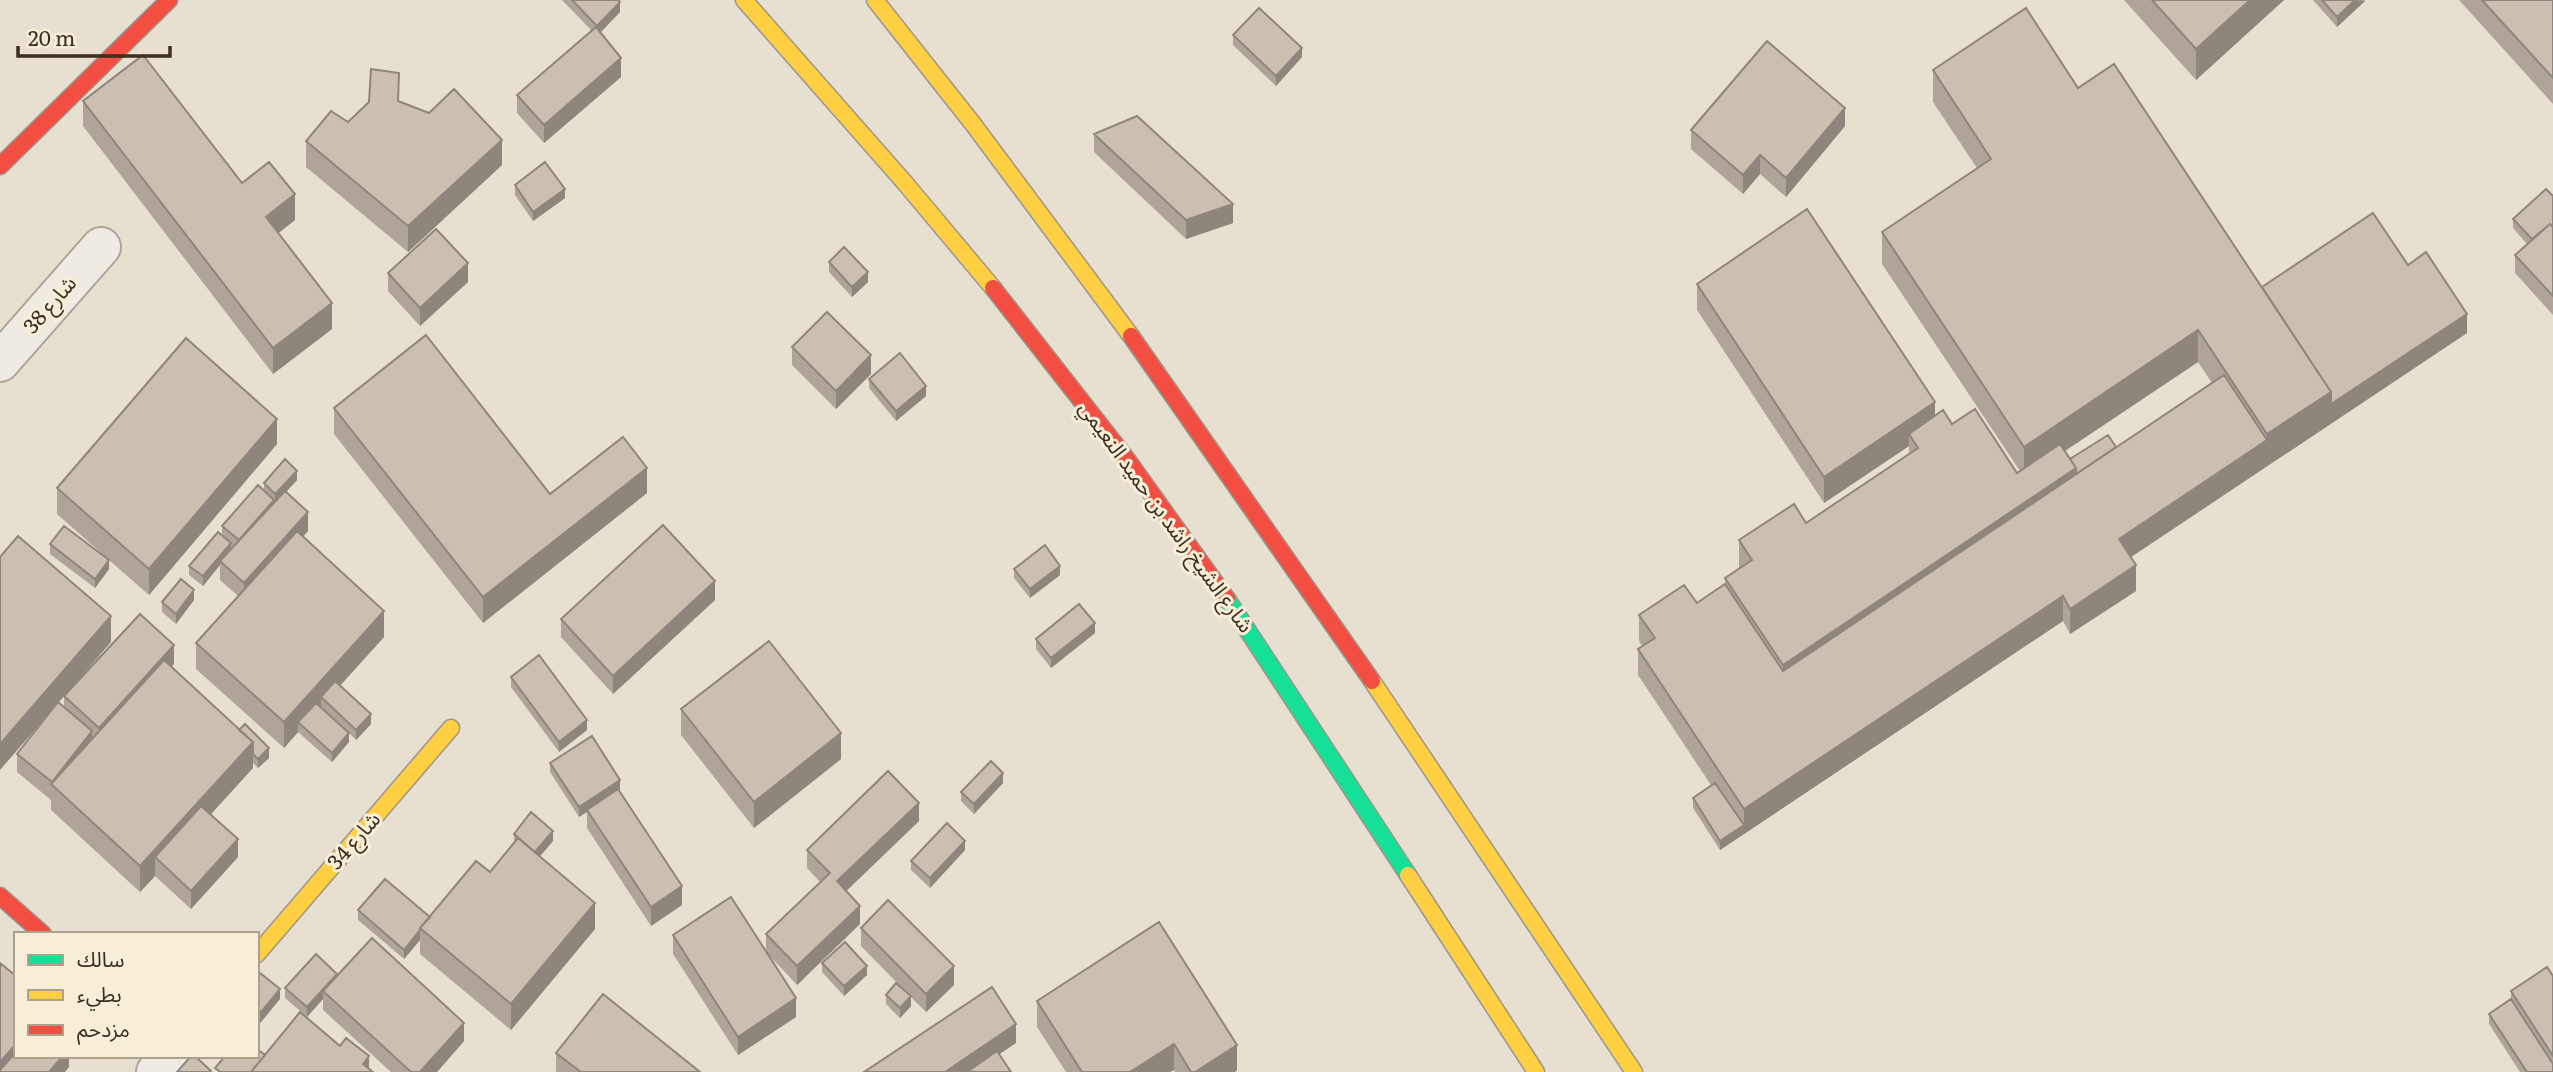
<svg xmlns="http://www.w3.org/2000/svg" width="2553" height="1072" font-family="Literata,'Noto Sans Arabic',serif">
	<rect width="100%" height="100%" fill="#e7e0d1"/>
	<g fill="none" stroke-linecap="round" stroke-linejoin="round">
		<g stroke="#ada599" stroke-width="42">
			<path id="street" d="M0,362L101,247
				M156,1072L169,1056"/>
		</g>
		<g stroke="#9c958a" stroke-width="19">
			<path id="fast" d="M1227,599L1408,875"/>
		</g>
		<g stroke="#9c958a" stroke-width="19">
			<path id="slow" d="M744,0L905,183L993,288
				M875,0L973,124L1131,336
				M1372,681L1634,1072
				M1408,875L1536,1072
				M257,954L451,728"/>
		</g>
		<g stroke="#9c958a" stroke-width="19">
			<path id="jam" d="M0,166L169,0
				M993,288L1126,458L1227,599
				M1131,336L1372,681
				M0,896L43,934"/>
		</g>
		<use href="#street" stroke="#efebe3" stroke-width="38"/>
		<use href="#fast" stroke="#16e098" stroke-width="16"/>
		<use href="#slow" stroke="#ffcf43" stroke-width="16"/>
		<use href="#jam" stroke="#f24e42" stroke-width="16"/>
	</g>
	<path fill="#afa499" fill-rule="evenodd" d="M562,0H618L620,12L600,33L621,77L544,143L517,113V95L592,31Z
		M2124,0H2284L2196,80Z
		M2313,0H2365V1L2337,27Z
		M2459,0H2553V104Z
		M1233,35L1302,57L1276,86L1233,45Z
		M1933,70L2078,88L2262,287L2408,265L2467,333L2131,557L2136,591L2070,634L2063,621L1720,850L1693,808V798L1711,785L1638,675V649L1642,646L1639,641V615L1697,603L1725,584V578L1739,569V540L1806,523L1909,454V446L1824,503L1697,310V284L1952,424L2017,473L2020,471L1882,264V232L1977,168L1933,102ZM2198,362L2212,383L2116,447L2070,459L2065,451Z
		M83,101L242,183L295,220L278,233L332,329L273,374L83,126Z
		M399,101L502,165L408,252L306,167V141L348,122Z
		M1845,126L1786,197L1760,174L1743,194L1691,149V130Z
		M1094,134L1233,223L1186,239L1094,152Z
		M515,185L565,198L533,221L515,195Z
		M2553,196V315L2515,273V255L2527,244L2513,228V219Z
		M829,262L868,282L852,297L829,272Z
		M388,273L468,282L420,326L388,291Z
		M792,347L871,374L836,409L792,365Z
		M869,379L926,396L896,421L869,388Z
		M334,408L550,494L647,493L483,623L334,434Z
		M277,444L149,595L109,560V569L95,588L50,554V544L107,558L57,514V488Z
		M297,480L286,492L308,531L303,537L384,637L340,686L371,724L356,740L349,733V742L332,762L298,732L284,748L196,669V643L238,596L220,580V565L203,586L189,575V566L222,535V526L264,490V483Z
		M1014,569L1060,575L1030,598L1014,578Z
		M194,600L176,624L162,612V602Z
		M715,600L613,694L561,637V619Z
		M1095,633L1051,668L1036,649V639Z
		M111,642L58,703L64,708V696L174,664L171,667L269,758L258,768L253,763V768L210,814L238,857L191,909L155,876L140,892L51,810V800L17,772V754L48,715Z
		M511,677L587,730L559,752L511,687Z
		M681,709L841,759L754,828L681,735Z
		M550,763L620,790L619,791L682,905L651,926L587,828V812L579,817L550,772Z
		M1003,783L974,814L961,801V792Z
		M919,821L846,891L860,924L797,985L767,953L796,1017L738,1055L673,954V935L766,952V934L820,882L807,868V850Z
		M514,834L553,841L540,856L595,929L511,1030L420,954V940L404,959L358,920V910L430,917L490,872L514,843Z
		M965,850L930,888L911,870V861Z
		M1159,922L1237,1070L1235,1072H1175L1174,1070L1170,1072H1066L1037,1027V1001Z
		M861,928L954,985L926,1012L911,997V1006L900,1018L886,1004V995L906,992L861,946Z
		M822,963L867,975L844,996L822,972Z
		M337,974L464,1041L437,1072H391L323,1010V999L307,1017L285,998V988Z
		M2553,976V1072H2520L2489,1024V1014L2511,999V991Z
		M556,1053L700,1072H557L556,1071Z"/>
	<path fill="#8e867d" d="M2250,0H2284L2196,80V49Z
		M2355,0L2365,1L2337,27V17Z
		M620,2V12L597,36V26Z
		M1302,48V57L1276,86V76Z
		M621,58V77L544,143V125Z
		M1845,108V126L1786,197V178Z
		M502,140V165L408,252V226Z
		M1760,155V174L1743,194V175Z
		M565,189V198L533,221V212Z
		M295,194V220L266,243V217Z
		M1233,204V223L1186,239V220Z
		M468,263V282L420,326V308Z
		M868,272V282L852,297V287Z
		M332,303V329L273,374V348Z
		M2467,314V333L2119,565V539L2267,440V434L2331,392Z
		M2198,330V362L2024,478V447Z
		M871,355V374L836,409V391Z
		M926,386V396L896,421V411Z
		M1935,402V428L1909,434V446L1824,503V477Z
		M277,419V444L149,595V569Z
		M647,468V493L483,623V597Z
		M2076,468V500L1783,696V665Z
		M297,471V480L275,504V494Z
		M308,512V531L244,601V583Z
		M231,543V552L220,561V565L203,586V576Z
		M109,560V569L95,588V579Z
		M2136,565V591L2070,634V609Z
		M1060,566V575L1030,598V589Z
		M715,581V600L613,694V676Z
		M194,590V600L176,624V614Z
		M2063,596V621L1720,850V841L1744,825V809Z
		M384,611V637L325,702L321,697V707L298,722V732L284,748V722Z
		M111,616V642L0,770V744Z
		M1095,623V633L1051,668V658Z
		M174,645V664L99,747V728Z
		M371,714V724L356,740V730Z
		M587,720V730L559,752V742Z
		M92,731V749L52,782Z
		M349,733V742L332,762V753Z
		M841,733V759L754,828V802Z
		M253,742V768L164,866L155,857V876L140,892V866Z
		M269,748V758L258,768V759Z
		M1003,773V783L974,814V804Z
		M620,780V790L588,811L587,810V812L579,817V807Z
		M919,803V821L837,900V881Z
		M553,831V841L535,862V852Z
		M238,839V857L191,909V891Z
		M965,841V850L930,888V878Z
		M682,886V905L651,926V907Z
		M595,903V929L511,1030V1004Z
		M860,906V924L797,985V966Z
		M420,930V940L404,959V950Z
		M867,966V975L844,996V986Z
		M954,966V985L926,1012V994Z
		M337,974V984L323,991V999L307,1017V1007Z
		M280,989V999L257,1027V1017Z
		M911,996V1006L900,1018V1008Z
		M796,998V1017L738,1055V1037Z
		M464,1023V1041L437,1072H420Z
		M1016,1024V1043L973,1072H945Z
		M16,1044V1056L0,1072V1062Z
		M1174,1044V1070L1170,1072H1130Z
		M1237,1045V1070L1235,1072H1195Z
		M63,1056H69V1067L65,1072H49Z
		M369,1056V1072L363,1064Z"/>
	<path fill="#cbbfb2" stroke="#8e867d" stroke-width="2" d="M572,0H618L620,2L597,26Z
		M2152,0H2250L2196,49Z
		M2322,0H2355L2337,17Z
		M2482,0H2553V78Z
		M1259,8L1302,48L1276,76L1233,35Z
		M2026,8L2078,88L2114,64L2331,392L2267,434L2198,330L2024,447L1882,232L1991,159L1933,70Z
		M596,27L621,58L544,125L517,95Z
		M1767,41L1845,108L1786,178L1760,155L1743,175L1691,130Z
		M143,55L242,183L269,162L295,194L266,217L332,303L273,348L83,101Z
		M371,69L399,73L398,101L429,113L454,89L502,140L408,226L306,141L331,111L348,122L369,102Z
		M1137,116L1233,204L1186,220L1094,134Z
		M545,162L565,189L533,212L515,185Z
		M2546,189L2553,196V227L2550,224L2532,239L2513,219Z
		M1807,209L1935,402L1824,477L1697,284Z
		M2373,213L2408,265L2426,252L2467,314L2331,404V392L2262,287Z
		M2550,224L2553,227V296L2515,255Z
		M436,229L468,263L420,308L388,273Z
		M844,247L868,272L852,287L829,262Z
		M827,312L871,355L836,391L792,347Z
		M426,335L550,494L623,437L647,468L483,597L334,408Z
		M186,338L277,419L149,569L57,488Z
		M900,353L926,386L896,411L869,379Z
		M2224,375L2267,440L2119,539L2136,565L2070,609L2063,596L1744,809L1638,649L1655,638L1639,615L1684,585L1697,603L1725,584L1783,671Z
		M1975,409L2017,473L2060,444L2076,468L1783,665L1725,578L1752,560L1739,540L1794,504L1806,523L1918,448L1909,434L1943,410L1952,424Z
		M2108,435L2116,447L2076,474V468L2070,459Z
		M285,459L297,471L275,494L264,483Z
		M258,485L274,500L239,540L222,526Z
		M285,491L308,512L244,583L220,561Z
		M663,525L715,581L613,676L561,619Z
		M64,526L109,560L95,579L50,544Z
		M297,531L384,611L284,722L196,643Z
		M218,532L231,543L203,576L189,566Z
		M18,536L111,616L0,744V557Z
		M1045,545L1060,566L1030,589L1014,569Z
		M181,579L194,590L176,614L162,602Z
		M1079,604L1095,623L1051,658L1036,639Z
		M140,614L174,645L99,728L64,696Z
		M769,641L841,733L754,802L681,709Z
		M539,655L587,720L559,742L511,677Z
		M164,660L253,742L140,866L51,784Z
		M335,681L371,714L356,730L321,697Z
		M58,702L92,731L52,782L17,754Z
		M316,703L349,733L332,753L298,722Z
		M245,724L269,748L258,759L253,754V742L239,730Z
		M592,736L620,780L579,807L550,763Z
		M991,761L1003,773L974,804L961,792Z
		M888,771L919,803L837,881L860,906L797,966L766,934L830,873L807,850Z
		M1715,783L1744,825L1720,841L1693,798Z
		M618,789L682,886L651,907L587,810Z
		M201,806L238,839L191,891L155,857Z
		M531,812L553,831L535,852L514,834Z
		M947,823L965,841L930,878L911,861Z
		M518,838L595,903L511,1004L420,928L476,861L490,872Z
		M385,879L430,917L420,928L421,929L404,950L358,910Z
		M731,897L796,998L738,1037L673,935Z
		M888,900L954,966L926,994L861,928Z
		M1159,922L1237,1045L1195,1072H1191L1174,1044L1130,1072H1082L1037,1001Z
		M372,938L464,1023L420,1072H411L323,991Z
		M845,942L867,966L844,986L822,963Z
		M316,954L337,974L307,1007L285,988Z
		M0,963L16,976V1044L0,1062Z
		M2547,967L2553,976V1056L2511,991Z
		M260,973L280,989L257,1017V977Z
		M896,983L911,996L900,1008L886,995Z
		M992,987L1016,1024L945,1072H864Z
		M603,994L700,1072H581L556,1053Z
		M2511,999L2553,1064V1072H2527L2489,1014Z
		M300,1012L340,1046L346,1038L369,1056L363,1064L373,1072H251Z
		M257,1049L265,1055L251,1072H220L215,1068L225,1056H257Z
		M997,1051L1011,1072H967Z
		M16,1052V1056H63L49,1072H0V1070Z
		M191,1056H195L211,1071L210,1072H177Z"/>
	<g text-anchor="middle" stroke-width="6" stroke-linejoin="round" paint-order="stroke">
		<g font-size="21" fill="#3d2e20" stroke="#f7eed8">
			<text transform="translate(50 305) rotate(-49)" y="7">شارع 38</text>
			<text transform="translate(1166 517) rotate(54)" y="7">شارع الشيخ راشد بن حميد النعيمي</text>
			<text transform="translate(354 841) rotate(-49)" y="7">شارع 34</text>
		</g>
	</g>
	<rect x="14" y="932" width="245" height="126" fill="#f7eed8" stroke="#ada18e" stroke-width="2"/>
	<rect x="28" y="955" width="35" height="10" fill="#16e098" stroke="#ada18e" stroke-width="2"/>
	<text x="77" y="967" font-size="21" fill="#3d2e20">سالك</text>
	<rect x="28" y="990" width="35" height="10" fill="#ffcf43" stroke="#ada18e" stroke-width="2"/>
	<text x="77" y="1002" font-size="21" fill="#3d2e20">بطيء</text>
	<rect x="28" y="1025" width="35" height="10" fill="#f24e42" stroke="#ada18e" stroke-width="2"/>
	<text x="77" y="1037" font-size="21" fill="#3d2e20">مزدحم</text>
	<path d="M18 46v10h152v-10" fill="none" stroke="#3d2e20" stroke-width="3.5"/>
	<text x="28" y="46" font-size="21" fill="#3d2e20" stroke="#f7eed8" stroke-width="5" paint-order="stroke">20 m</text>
</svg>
